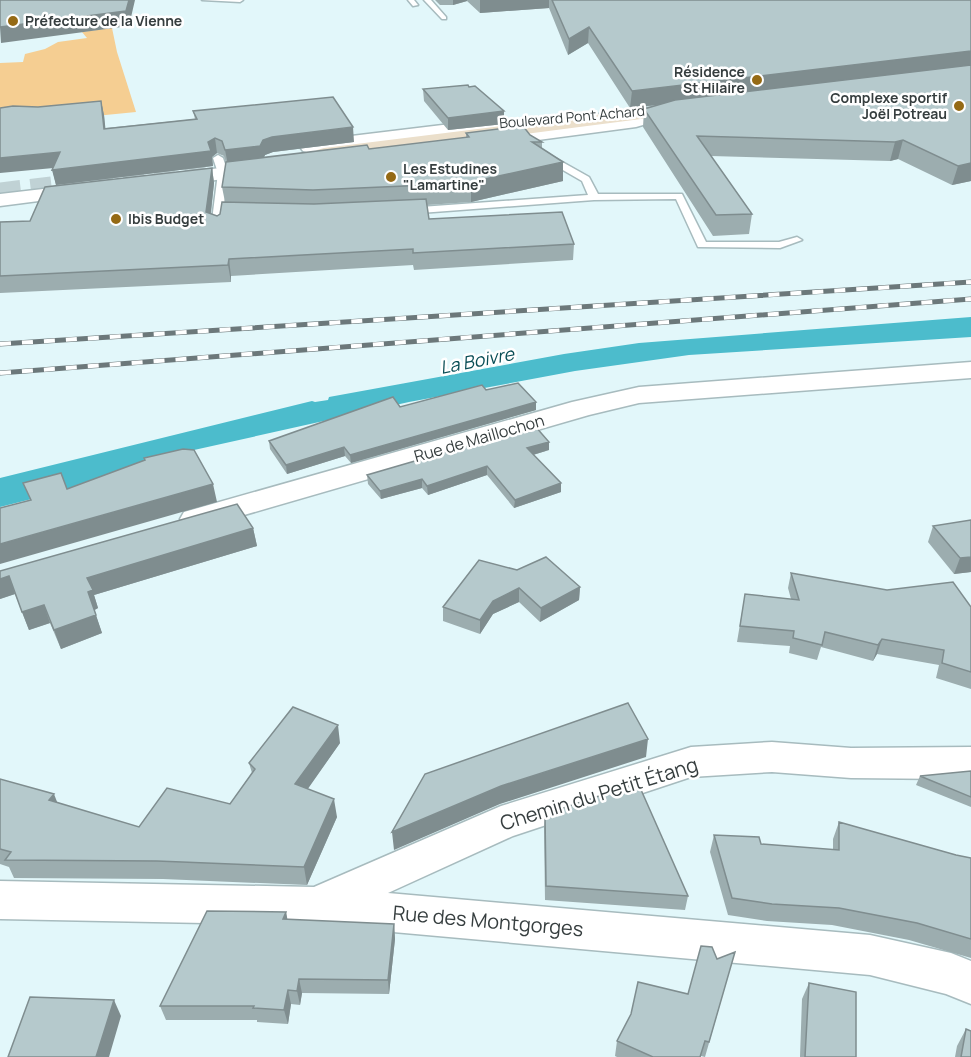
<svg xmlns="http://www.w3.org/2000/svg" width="971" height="1057" font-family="Manrope,sans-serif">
	<rect width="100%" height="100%" fill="#e2f7fa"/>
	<path fill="#f5ce92" d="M112,28L117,52L136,112L75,118L0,119V63L23,62L25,54L45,49L58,42L87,38L82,32Z"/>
	<path fill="#4cbccc" d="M971,317V337L689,355L575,371L409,402L185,452L75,488L0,507V478L312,401L315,402L328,400L329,397L564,354L639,343Z"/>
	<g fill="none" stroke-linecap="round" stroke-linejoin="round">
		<path stroke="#c0d2d5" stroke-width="21" stroke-dasharray="21 10" stroke-linecap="butt" d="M0,193L260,162"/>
		<g stroke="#a7bbbe" stroke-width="3">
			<path id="service" d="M202,0H243L240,2Z
				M408,0H414L418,5L413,6Z
				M424,0H431L446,17V19H442Z
				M542,154H548L589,177L598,194H682L706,242H779L797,237L802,240L780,248L698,247L676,199L594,200L407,214L402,211L407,208L588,195L582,181L542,158Z
				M218,155L223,158L228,173L221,228L216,231L211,228L218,173L213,158Z"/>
		</g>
		<g stroke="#a7bbbe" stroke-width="3">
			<path id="minor" d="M772,742L851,748L971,747V777L951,779L851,778L772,772L691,777L513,836L388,893L870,935L951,953L971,961V1004L946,994L870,975L315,925L0,919V881L314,887L501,806L691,747Z"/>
		</g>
		<g stroke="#a7bbbe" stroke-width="3">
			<path id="tertiary" d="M678,104L684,105L687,109L684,113L636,127L485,147L478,145L475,141L478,137L485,135L635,116Z
				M492,119L499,121L501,125L499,129L310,153L303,151L300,147L303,143L310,141Z
				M270,162L277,164L280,168L277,172L170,186L163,184L160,180L163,176L170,174Z
				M86,184L93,186L97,190L93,194L0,206V194Z
				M971,362V378L639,403L589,415L196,529L184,526L180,519L184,512L572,402L639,387Z"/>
		</g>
		<g stroke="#a7bbbe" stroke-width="3">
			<path id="secondary" d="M689,103L695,104L698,108L695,112L324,160L317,158L314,154L317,150L324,148Z"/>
		</g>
		<use href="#service" fill="#fff" fill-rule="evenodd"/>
		<use href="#minor" fill="#fff" fill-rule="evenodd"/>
		<use href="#tertiary" fill="#fff" fill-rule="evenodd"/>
		<use href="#secondary" fill="#ebdfcb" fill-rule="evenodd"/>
		<g stroke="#6c787a" stroke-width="5">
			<path id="rail" d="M0,344L971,282
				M0,373L971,299"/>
		</g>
		<use href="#rail" stroke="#fff" stroke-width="4" stroke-dasharray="11" stroke-linecap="butt"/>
	</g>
	<path fill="#9cadaf" d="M435,0H971V181L952,185L898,159L890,161L711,156L752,214L749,234L713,236L643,127L644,109L660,105L630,108L588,43L568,55L549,8L480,13L467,1L453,5H440Z
		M469,87L504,111V124L448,130L424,101L423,89Z
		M101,101L104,115L105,128L195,119L193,111L354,142L273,152L265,155L264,158L369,149L466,138V133L530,135L542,142V148L563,162V181L471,202L427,205L429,219L574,244L573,260L414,270L413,265L231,276V282L0,293V222L30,221L212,168L214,183L211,214L217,216L220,214L225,202L222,187L226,162L224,156L217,153L212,157L213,166L56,185L38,107Z
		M486,390L536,410L351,463L345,456L287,474L270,449L269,441L400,407Z
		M549,450L533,455L561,492L514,508L487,475L428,495L422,488L381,499L368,484L367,475Z
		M933,526L971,572L954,574L928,542Z
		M253,528L257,546L94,595L98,608L94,610L102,633L61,649L50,623L29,630L15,594L0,599V571Z
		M479,560L580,587L579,600L540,622L519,602L493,614L480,634L443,621V607Z
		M791,573L971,607V689L936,678L939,665L877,654L873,661L821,647L817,660L789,653L790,646L737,642L745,594L791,599L788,588Z
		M340,743L307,789L337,817L307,885L163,879L14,878L9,867L0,864V779L57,803L139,827L230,804L252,773L249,763Z
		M971,771V807L916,785L920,776Z
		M545,814L688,896L685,910L545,900L544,828Z
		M839,822L956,855L971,858V958L909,940L832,925L767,921L728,915L710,852L714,835L761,844L833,850V839Z
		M286,912L287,920L394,924L395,939L389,994L302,993L300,1005L291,1004L288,1024L257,1022V1020H166L160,1006Z
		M735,952L705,1057L701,1056V1057H617L615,1056L617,1041L688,994L717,959Z
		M809,983L856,1057H800L802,999Z
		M966,1029L971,1057H955L957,1046Z"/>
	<path fill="#7f8d8f" d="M129,0H135L129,26L1,43L0,27Z
		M453,0H467V1L453,5Z
		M480,0H549V8L480,13Z
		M589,27L588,43L568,55L569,39Z
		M971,51V68L630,108L632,91Z
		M101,101L104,115L107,143L104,129Z
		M504,111V124L448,130V118Z
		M353,127L354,142L273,152L265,155L262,161L228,165L225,150L272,137Z
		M215,138L217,153L212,157L213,166L56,185L52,170L208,142Z
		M903,140L898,159L890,161L895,142Z
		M60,152L64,167L0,173V158Z
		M563,162V181L471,202V182Z
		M971,163V181L952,185L958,166Z
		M212,168L214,183L209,228L206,212Z
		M229,259L231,276V282L228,265Z
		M536,402V410L351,463L350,455Z
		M549,442V450L526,457L527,448Z
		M344,447L345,456L287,474L286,465Z
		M487,466V475L428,495L427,486Z
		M422,479V488L381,499L380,491Z
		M561,483V492L514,508L515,500Z
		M213,484L217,502L0,564V544Z
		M253,528L257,546L94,595L98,608L93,611L88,592L87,578Z
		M971,557V572L954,574L960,558Z
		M9,576L15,594L0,599V579Z
		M580,587L579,600L540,622L541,608Z
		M519,588V602L493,614L480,634V620L493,601Z
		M44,605L50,623L29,630L22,612Z
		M96,615L102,633L61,649L54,630Z
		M882,639L877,654L873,661L878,645Z
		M338,725L340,743L298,803L295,784Z
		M648,739L646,757L500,804L394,850L392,832L501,786Z
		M54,794L61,812L49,800Z
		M334,799L337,817L307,885L304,867Z
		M286,912L289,927L283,919Z
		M394,924L395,939L389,994L388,980Z
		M299,979L302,993L300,1005L297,991Z
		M288,990L291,1004L288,1024L284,1010Z
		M114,1000L121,1016L109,1057H96Z"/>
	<path fill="#b5c9cc" stroke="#7f8d8f" stroke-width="1.5" d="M0,0H129L126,11L0,27Z
		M552,0H971V51L632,91L589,27L569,39Z
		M971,65V163L958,166L903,140L895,142L697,136L752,214L716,215L644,109L675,100Z
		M468,85L469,87L475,86L504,111L448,118L423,89Z
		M333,97L353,127L272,137L263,140L260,146L225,150L222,141L215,138L208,142L211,151L52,170L60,152L0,158V108L13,106L38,107L101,101L104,129L197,119L193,111Z
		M523,126L530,135L542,142H532L563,162L471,182L451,184L313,190L222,187L226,162L367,145L369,149L469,137L466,133Z
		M212,168L206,212L217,216L220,214L222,202L314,204L426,199L429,219L562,212L574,244L413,253V249L229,259L228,265L0,276V222L30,221L45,187Z
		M518,383L536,402L350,455L344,447L286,465L269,441L393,397L400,407L482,385L486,390Z
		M535,426L549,442L527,448L561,483L515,500L487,466L427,486L422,479L380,491L367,475Z
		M183,449L194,450L213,484L0,544V508L31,500L23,483L61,473L67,489L145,460L144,458Z
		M237,504L253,528L87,578L93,590L88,592L96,615L54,630L44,605L22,612L9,576L0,579V571Z
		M971,520V557L960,558L933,526Z
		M546,557L580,587L541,608L519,588L493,601L480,620L443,607L479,560L517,570Z
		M791,573L887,590L953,582L971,607V672L942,663L944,650L882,639L878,645L825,632L822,645L793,638L794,631L740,626L745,594L799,600Z
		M628,703L648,739L501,786L392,832L425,774Z
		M293,707L338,725L295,784L334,799L304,867L157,861L5,860L11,852L0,849V779L54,794L49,800L139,827L167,788L230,804L255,769L249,763Z
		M971,771V797L920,776Z
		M638,783L688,896L546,886L545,814Z
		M839,822L956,855L971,858V939L917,923L839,908L772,904L732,898L714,835L759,837L761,844L839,850Z
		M207,911L286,912L283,919L394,924L388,980L299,979L297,991L288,990L284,1010L253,1008L254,1006H160Z
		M701,946L712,947L717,959L735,952L709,1042L705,1041L700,1057H653L617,1041L631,1014L638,982L688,994Z
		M809,983L856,992V1057H805Z
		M30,997L114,1000L96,1057H8Z
		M966,1029L971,1031V1057H961Z"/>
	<g fill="#956a15" stroke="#fff" stroke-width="2">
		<circle cx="13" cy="21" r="6"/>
		<circle cx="757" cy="80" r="6"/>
		<circle cx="959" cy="106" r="6"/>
		<circle cx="391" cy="177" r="6"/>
		<circle cx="116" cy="219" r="6"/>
	</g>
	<g text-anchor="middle" stroke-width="5" stroke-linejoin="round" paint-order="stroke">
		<g font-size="14" font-weight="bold" fill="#363e3f" stroke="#fff" text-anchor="start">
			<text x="25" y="26">Préfecture de la Vienne</text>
			<text x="745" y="77" text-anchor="end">Résidence<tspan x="745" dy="16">St Hilaire</tspan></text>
			<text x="947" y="103" text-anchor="end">Complexe sportif<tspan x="947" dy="16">Joël Potreau</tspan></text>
			<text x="403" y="174">Les Estudines<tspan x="403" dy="16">"Lamartine"</tspan></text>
			<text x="128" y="224">Ibis Budget</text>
		</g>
		<g font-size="14" fill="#363e3f" stroke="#fff">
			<text transform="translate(572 117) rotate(-5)" y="5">Boulevard Pont Achard</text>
		</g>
		<g font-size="16" fill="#363e3f" stroke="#fff">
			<text transform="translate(479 438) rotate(-16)" y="6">Rue de Maillochon</text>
		</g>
		<g font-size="18" font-style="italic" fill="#084d55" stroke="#fff">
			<text transform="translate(477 361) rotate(-11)" y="6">La Boivre</text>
		</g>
		<g font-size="20" fill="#363e3f" stroke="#fff">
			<text transform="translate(599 794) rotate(-17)" y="7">Chemin du Petit Étang</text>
			<text transform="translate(488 921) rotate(5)" y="7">Rue des Montgorges</text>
		</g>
	</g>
</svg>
